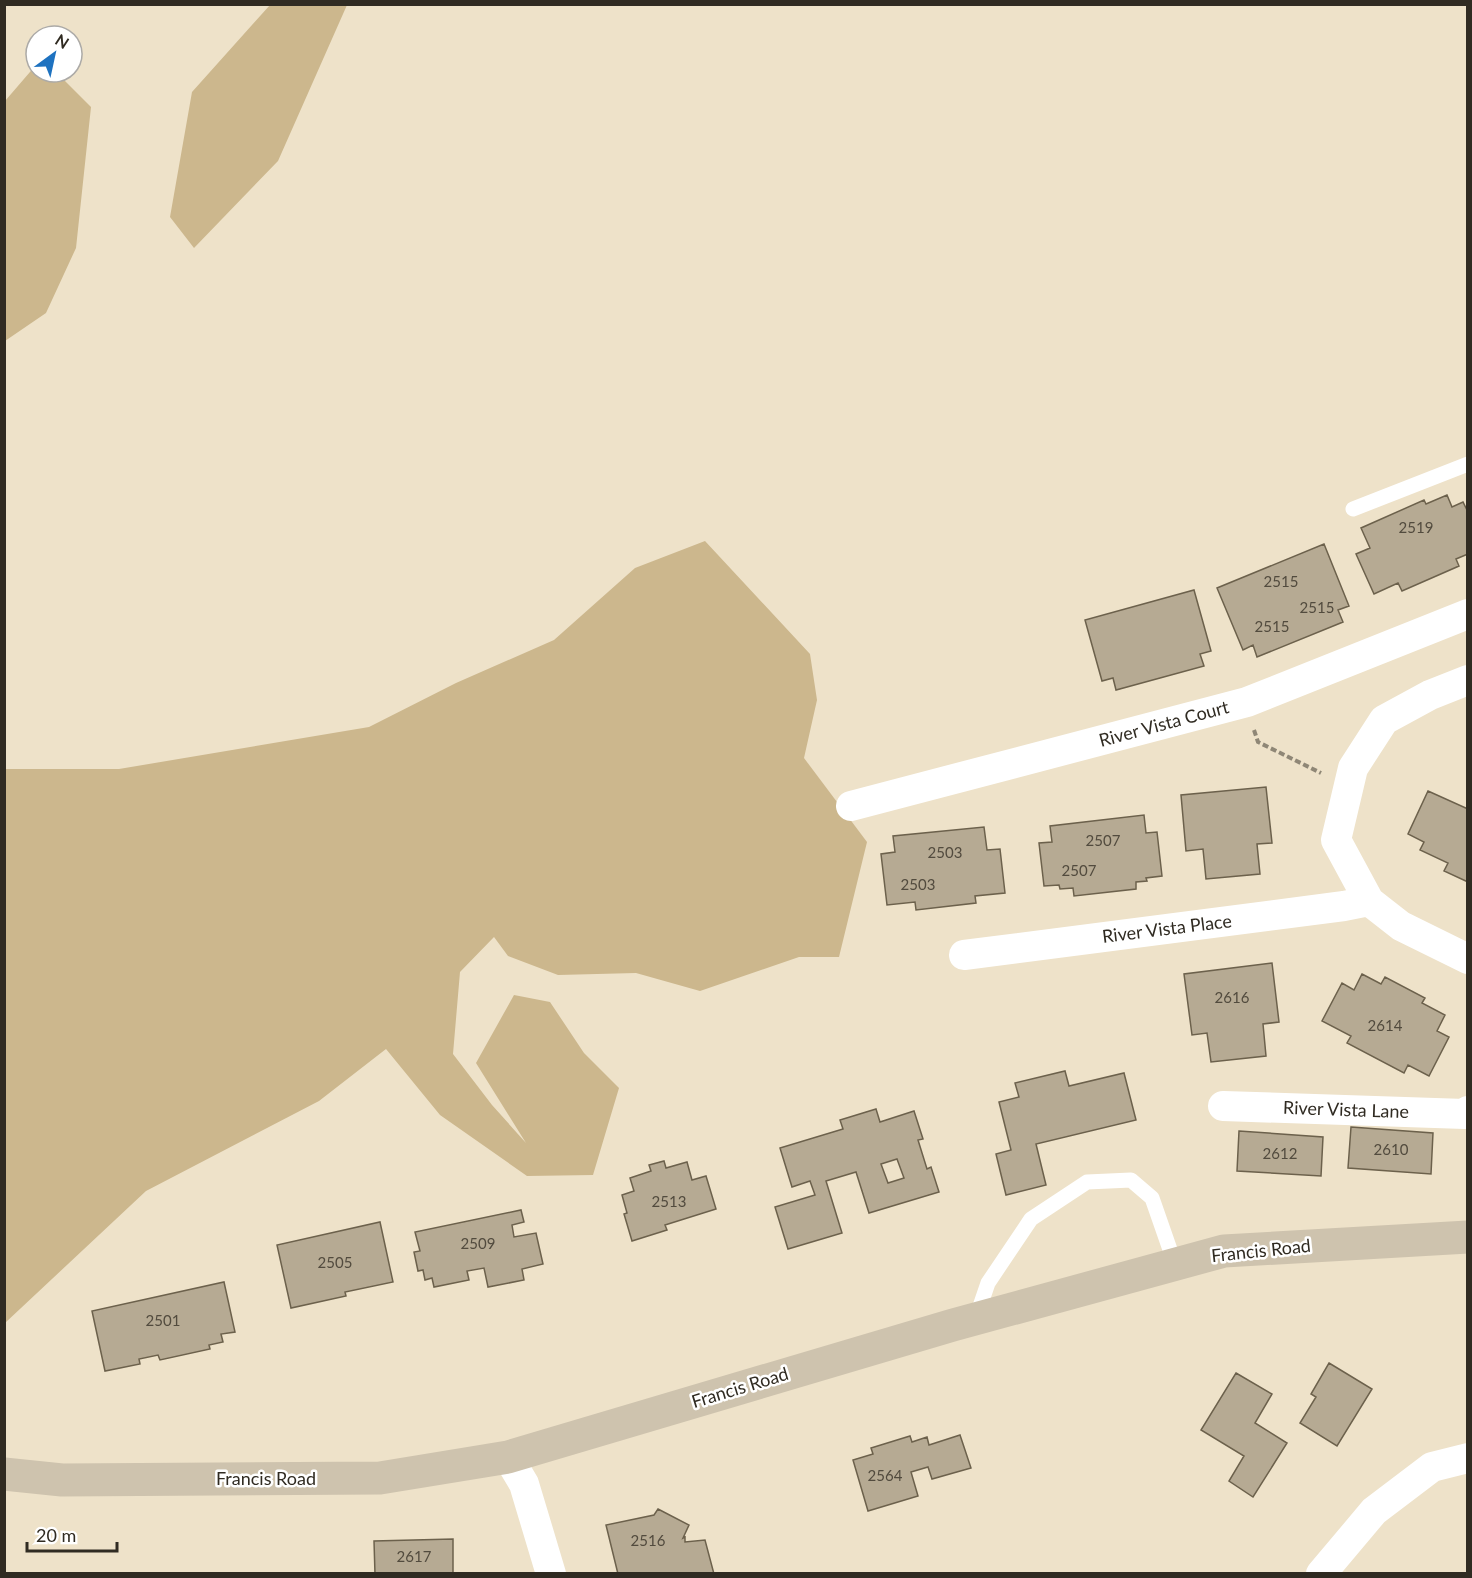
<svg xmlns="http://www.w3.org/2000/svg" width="1472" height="1578" font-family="Lato,sans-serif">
	<rect width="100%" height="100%" fill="#eee2c9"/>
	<path fill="#ccb78d" d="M270,5H347L278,161L194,248L170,217L192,92Z
		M36,65V72H56L91,107L76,248L46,313L5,341V101Z
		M705,541L810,654L817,700L804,758L867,842L839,957H799L700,991L636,973L558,975L508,956L494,937L460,972L453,1054L492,1105L526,1143L476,1063L514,995L550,1002L584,1053L619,1088L593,1175L527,1176L440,1115L386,1049L319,1101L146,1191L5,1323V769H119L369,727L456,683L554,640L635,568Z"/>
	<path fill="#b6aa93" stroke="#6c614c" stroke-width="1.5" fill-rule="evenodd" d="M1447,495L1452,507L1463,502L1468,512V554L1456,559L1459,566L1402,591L1398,583L1374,594L1356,554L1370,548L1361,528L1424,500L1426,504Z
		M1324,544L1349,606L1338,610L1343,622L1257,657L1253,645L1243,650L1217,588Z
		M1194,590L1211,651L1200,654L1204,666L1116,690L1113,678L1102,681L1085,620Z
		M1266,787L1272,843L1257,844L1260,874L1206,879L1203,849L1186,851L1181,795Z
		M1428,791L1468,809V882L1444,871L1448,863L1420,850L1424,842L1408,834Z
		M1144,815L1146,833L1157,832L1162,876L1146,878L1147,881L1136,882V889L1074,896L1073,888L1060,889L1059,885L1044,886L1039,843L1052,842L1050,826Z
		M984,827L987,850L1000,849L1005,893L975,896L976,903L916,910L915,902L887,905L881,854L895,852L893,836Z
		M1272,963L1279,1022L1263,1024L1266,1056L1211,1062L1207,1033L1192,1035L1184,974Z
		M1362,974L1381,984L1385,977L1425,998L1422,1003L1445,1015L1437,1031L1449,1037L1429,1076L1408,1065L1404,1073L1347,1043L1351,1036L1322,1021L1342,983L1354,990Z
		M1065,1071L1069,1086L1124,1073L1136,1120L1036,1144L1046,1185L1006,1195L996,1154L1011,1150L999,1102L1019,1097L1015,1083Z
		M876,1109L880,1122L914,1111L923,1139L918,1140L927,1169L931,1167L939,1192L869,1213L856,1172L826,1181L842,1233L788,1249L775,1207L815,1195L810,1181L792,1187L780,1148L843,1129L840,1120ZM897,1159L904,1178L888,1183L881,1164Z
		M1351,1127L1433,1133L1431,1174L1348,1168Z
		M1239,1131L1323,1137L1321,1176L1237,1171Z
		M664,1161L666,1168L687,1162L692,1180L706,1176L716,1209L665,1225L667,1230L632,1241L624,1214L627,1213L622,1195L634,1191L630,1178L651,1171L649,1165Z
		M521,1210L524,1222L512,1225L514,1237L536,1233L543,1264L522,1269L524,1280L488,1287L484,1268L467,1271L469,1280L434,1287L432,1278L425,1280L423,1270L418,1271L414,1252L420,1251L415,1232Z
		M380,1222L393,1282L345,1292L346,1296L291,1308L277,1245Z
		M224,1282L235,1332L221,1334L223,1342L209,1345L210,1349L160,1360L158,1355L139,1359L140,1364L105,1371L92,1311Z
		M1329,1363L1372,1389L1337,1446L1300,1423L1316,1397L1311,1394Z
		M1236,1373L1272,1394L1255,1423L1287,1443L1253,1497L1229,1481L1244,1456L1201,1430Z
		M960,1435L971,1468L932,1479L928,1467L911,1472L918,1496L868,1511L853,1460L873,1454L871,1448L910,1436L912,1442L927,1437L929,1445Z
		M658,1509L689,1525L683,1538L685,1537V1542L705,1540L714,1574H618L606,1525L654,1515Z
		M453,1539V1574H375L374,1541Z"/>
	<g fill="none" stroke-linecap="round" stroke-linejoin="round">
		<path stroke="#8f8776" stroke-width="4" stroke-dasharray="6 3" stroke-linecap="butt" d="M1254,730L1258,742L1321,773"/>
		<path stroke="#fff" stroke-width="15" d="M1353,509L1468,464
			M976,1318L988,1283L1031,1219L1087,1182L1131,1180L1152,1198L1175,1264"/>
		<path stroke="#fff" stroke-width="30" d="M1468,680L1430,695L1384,720L1353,768L1336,840L1369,901L1401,926L1468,959
			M851,806L1247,702L1468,614
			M964,955L1344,906L1369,901
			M1223,1106L1465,1114L1468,1111
			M508,1457L524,1484L551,1574
			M1321,1574L1374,1511L1432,1467L1468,1458"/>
		<path stroke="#cec3ae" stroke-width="33" d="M4,1474L62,1480L380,1478L508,1457L953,1325L1224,1251L1468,1237"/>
	</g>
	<g text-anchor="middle" stroke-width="5" stroke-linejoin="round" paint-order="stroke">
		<g font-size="15" fill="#524b3e">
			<text x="1416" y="533">2519</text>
			<text x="1281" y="587">2515</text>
			<text x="1317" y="613">2515</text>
			<text x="1272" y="632">2515</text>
			<text x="1103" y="846">2507</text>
			<text x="945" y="858">2503</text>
			<text x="1079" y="876">2507</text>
			<text x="918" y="890">2503</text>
			<text x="1232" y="1003">2616</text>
			<text x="1385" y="1031">2614</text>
			<text x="1391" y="1155">2610</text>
			<text x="1280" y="1159">2612</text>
			<text x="669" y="1207">2513</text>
			<text x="478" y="1249">2509</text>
			<text x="335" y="1268">2505</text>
			<text x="163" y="1326">2501</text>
			<text x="885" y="1481">2564</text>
			<text x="648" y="1546">2516</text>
			<text x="414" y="1562">2617</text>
		</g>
		<g font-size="18" fill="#302b22" stroke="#fff">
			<text transform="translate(1164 724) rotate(-15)" y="6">River Vista Court</text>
			<text transform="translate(1167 929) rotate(-7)" y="6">River Vista Place</text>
			<text transform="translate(1346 1110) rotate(2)" y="6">River Vista Lane</text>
			<text transform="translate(1261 1251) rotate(-6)" y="6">Francis Road</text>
			<text transform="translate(740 1388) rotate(-17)" y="6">Francis Road</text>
			<text x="266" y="1485">Francis Road</text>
		</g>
	</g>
	<rect width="1472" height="1578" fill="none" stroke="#302b22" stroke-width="12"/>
	<g transform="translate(54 54) rotate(33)"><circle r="28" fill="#ffffff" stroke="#acaaa7" stroke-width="1.5"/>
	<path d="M0-4.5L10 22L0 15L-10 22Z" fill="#1e72c0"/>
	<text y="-9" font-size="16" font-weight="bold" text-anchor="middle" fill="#302b22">N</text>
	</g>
	<path d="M27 1542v9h90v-9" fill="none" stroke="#302b22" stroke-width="3"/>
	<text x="36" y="1542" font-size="18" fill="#302b22" stroke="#ffffff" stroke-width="4.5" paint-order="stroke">20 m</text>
</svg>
